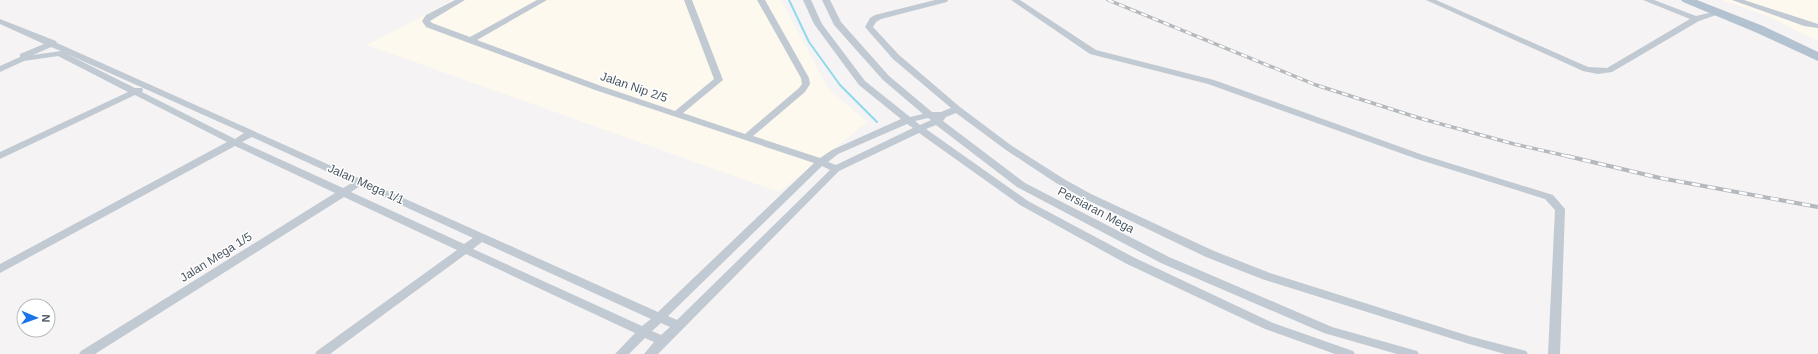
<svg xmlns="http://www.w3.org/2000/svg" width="1818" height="354" font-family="Arial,sans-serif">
	<rect width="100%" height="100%" fill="#f5f3f3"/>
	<path fill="#fdf9ef" d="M453,0H781L828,88L867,122L779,192L367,45Z
		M1722,0H1818V41L1767,16Z"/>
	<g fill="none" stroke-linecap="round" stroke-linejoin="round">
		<path stroke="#90daee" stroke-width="2" d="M789,0L809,42L840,85L877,122"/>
		<path fill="#c1cad2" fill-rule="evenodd" d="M455,0H465L430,21L432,23L470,37L537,0H547L477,40L601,86L675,111L714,79L684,0H692L723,80L683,113L745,134L799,88L802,84L801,78L757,0H765L809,78L810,84L805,92L753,136L820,158L832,150L901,119L859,85L814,24L803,0H811L822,24L865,81L910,117L923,114L883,80L834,25L822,0H830L841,22L889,76L932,112H941L951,108L893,59L865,27L870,18L875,15L935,0H948L947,2L881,19L876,22L873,27L899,55L960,107L1012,146L1064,179L1091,194L1214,251L1270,273L1469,336L1526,351L1528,354H1505L1469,344L1262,279L1206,257L1083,198L1056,183L1006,150L956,113L946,117L943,121L1025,183L1169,257L1332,327L1417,351L1419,354H1397L1324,333L1161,263L1017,187L936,125L926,129L1028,201L1133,257L1273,323L1353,351L1355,354H1335L1265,329L1125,263L1020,205L919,133L839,171L658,354H644L654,342L645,338L629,354H615L635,333L466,254L330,354H315L317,351L457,250L344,197L95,354H79L81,351L335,193L235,146L0,273V264L227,142L135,95L0,159V152L128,92L58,56L24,61L0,72V66L20,57V54L44,44L0,24V19L56,41L57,43L658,312L814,163L595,90L426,27L422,21L426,15ZM51,47L61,51L33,55ZM67,54L244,133L235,139L142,92L143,90L142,88H135ZM928,118L931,120L920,125L915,121ZM907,124L913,128L836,165L828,162L838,154ZM252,137L352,183L343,188L242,142ZM822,166L830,170L677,320L668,316ZM360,186L473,238L464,244L351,192ZM482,242L651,319L642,326L473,249ZM661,323L670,327L661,335L652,331Z
			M1011,0H1020L1096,50L1214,80L1423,155L1553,195L1565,209L1560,354H1548L1555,210L1545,199L1417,159L1208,84L1090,54Z
			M1426,0H1436L1588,67L1607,68L1690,19L1643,0H1654L1696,16L1718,11L1722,13L1699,21L1612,72L1598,74L1583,71Z
			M1732,0H1744L1818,24V28L1804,26Z"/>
		<path fill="#b3c2d1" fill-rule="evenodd" d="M1681,0H1697L1763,26L1818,52V61L1755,32L1683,2Z"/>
		<g stroke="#b5b8bd" stroke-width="3.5">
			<path id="rail-far1" d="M1108,0L1316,85L1419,118L1514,144L1571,157"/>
		</g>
		<g stroke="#b5b8bd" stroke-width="4">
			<path id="rail" d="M1567,156L1660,178L1818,207"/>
		</g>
		<use href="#rail-far1" stroke="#fff" stroke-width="2" stroke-dasharray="6" stroke-linecap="butt"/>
		<use href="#rail" stroke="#fff" stroke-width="2.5" stroke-dasharray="8" stroke-linecap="butt"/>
	</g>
	<g text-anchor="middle" stroke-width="3" stroke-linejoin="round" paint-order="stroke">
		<g font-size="12" fill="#4a5661" stroke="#fff">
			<text transform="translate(634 87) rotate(19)" y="4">Jalan Nip 2/5</text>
			<text transform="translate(366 184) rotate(24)" y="4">Jalan Mega 1/1</text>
			<text transform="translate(1096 210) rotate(28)" y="4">Persiaran Mega</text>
			<text transform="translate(216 257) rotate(-32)" y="4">Jalan Mega 1/5</text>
		</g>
	</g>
	<g transform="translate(36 318) rotate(92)"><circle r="19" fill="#ffffff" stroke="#b7bbc0"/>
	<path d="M0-3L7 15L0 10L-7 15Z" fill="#1a73e8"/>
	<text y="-6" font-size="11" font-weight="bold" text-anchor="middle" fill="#4a5661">N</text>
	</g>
</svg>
